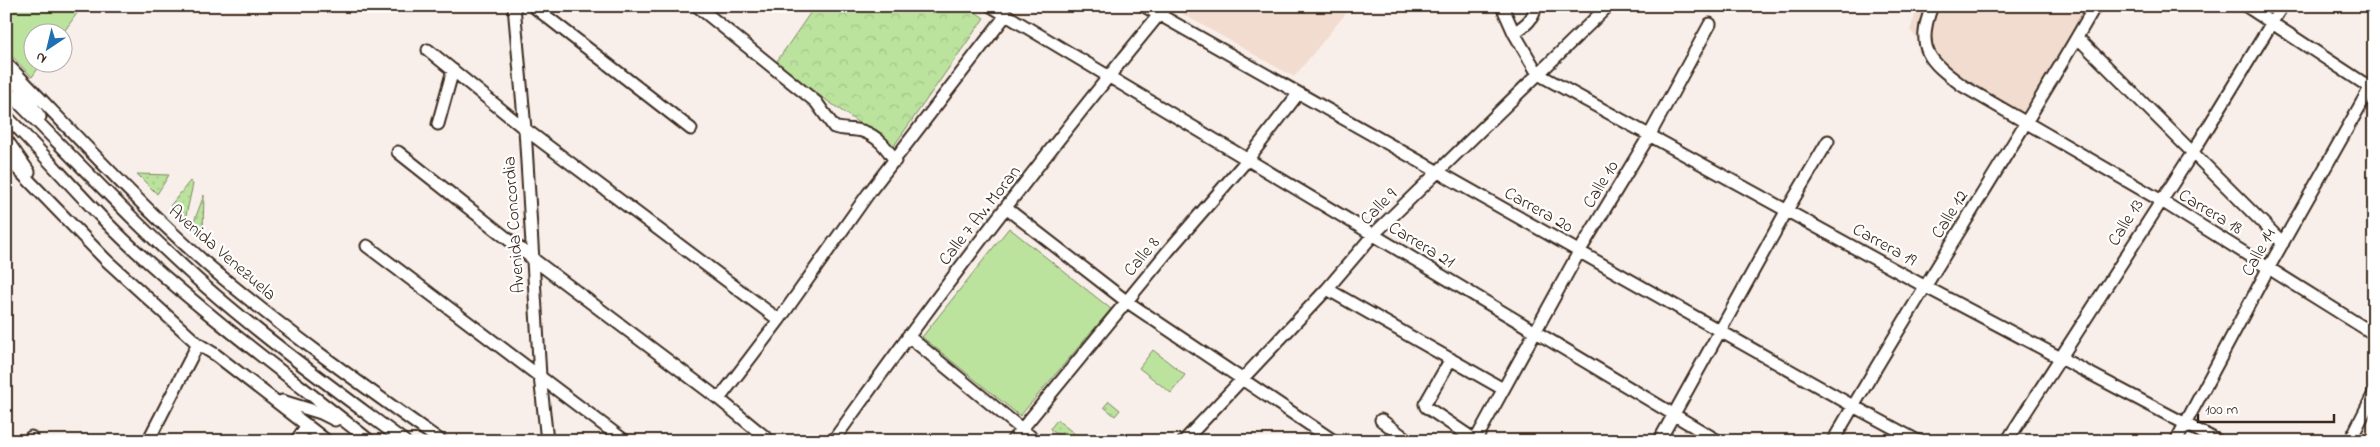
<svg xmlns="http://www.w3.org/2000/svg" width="2380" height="447" font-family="'Indie Flower',sans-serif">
	<defs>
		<pattern id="park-crowns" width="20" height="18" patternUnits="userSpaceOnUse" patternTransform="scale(1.25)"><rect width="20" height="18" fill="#bbe39e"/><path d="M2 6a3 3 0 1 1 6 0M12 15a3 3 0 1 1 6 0" fill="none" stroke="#a2c388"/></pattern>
		<pattern id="garden-dots" width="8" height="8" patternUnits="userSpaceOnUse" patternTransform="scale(1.25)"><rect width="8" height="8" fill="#bbe39e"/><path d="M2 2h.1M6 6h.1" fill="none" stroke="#a2c388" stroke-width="1.8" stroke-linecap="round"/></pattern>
	</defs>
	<rect width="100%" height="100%" fill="#f9efea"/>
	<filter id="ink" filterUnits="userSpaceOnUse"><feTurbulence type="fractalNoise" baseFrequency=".02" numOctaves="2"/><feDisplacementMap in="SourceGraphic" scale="10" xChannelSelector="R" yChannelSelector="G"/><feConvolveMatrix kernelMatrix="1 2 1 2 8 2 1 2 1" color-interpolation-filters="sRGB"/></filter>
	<g filter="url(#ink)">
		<path fill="#f2dcd0" d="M1174,6H1352L1294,77L1172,8Z
			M1918,6H2088L2023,116L1928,53L1910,30Z"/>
		<path fill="#bbe39e" stroke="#7b865e" d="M6,6H82L63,33L32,32V62L42,63L32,77L6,50Z
			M1009,228L1111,309L1020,416L922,337Z
			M1153,350L1185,375L1171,393L1139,368Z"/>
		<path fill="url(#park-crowns)" stroke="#7b865e" d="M815,6H967L984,18L893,147L775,64Z"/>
		<path fill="url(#garden-dots)" stroke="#7b865e" d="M137,174L169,175L157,194Z
			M190,181L193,184L185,220L170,206Z
			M204,195L203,232L192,227Z
			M1109,401L1120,410L1115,416L1104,407Z
			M1057,420L1084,441H1066L1050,429Z"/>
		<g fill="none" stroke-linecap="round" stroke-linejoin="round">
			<g stroke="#3b2a1e" stroke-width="15">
				<path id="minor" d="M514,6L525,129L540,376L547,441
					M533,6L691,129
					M697,6L816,102L834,127C843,130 853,129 862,131C878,136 887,148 895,161
					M991,6L1718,441
					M1144,6L1853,406L1918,441
					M1502,6L1514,33L1538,74
					M1932,6C1915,49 1929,61 1963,86L2160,200L2374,334
					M2246,6L2374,90
					M1514,33C1524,26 1535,19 1535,6
					M2077,37L2283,243
					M428,50L525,129L779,320
					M6,63C73,132 138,204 210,267C284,330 362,385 441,441
					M1538,74L1924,286L2218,441
					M15,81L40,117
					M6,90C72,156 136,225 206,287C269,342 337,391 404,441
					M6,116C53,163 96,216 146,260C217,324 295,381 370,441
					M438,124L453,70
					M6,139L29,172
					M398,152L533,259L719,399L770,441
					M6,157L106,260L198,344L216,355L327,441
					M1006,208L1126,301L1334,441
					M367,246L625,441
					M1327,289L1503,389
					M908,336L1036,441
					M1451,359L1425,404L1426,407L1475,440
					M719,399L779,320L868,194L1006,15
					M282,401L321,413L335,420
					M1381,420L1409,441
					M29,441L31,437
					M148,441L198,344
					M296,441L307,425
					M833,441C939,292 1050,147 1166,6
					M1012,441L1168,251L1248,159L1298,94
					M1184,441L1327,289L1373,235L1608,6
					M1475,441L1579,252L1649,136L1710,24
					M1659,441L1787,210L1828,141
					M1833,441C1917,294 2011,153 2095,6
					M2007,441L2193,152L2282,6
					M2176,441L2269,267L2374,81
					M2350,441L2374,393"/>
			</g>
			<use href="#minor" stroke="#fff" stroke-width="11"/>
		</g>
	</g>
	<g text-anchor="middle" stroke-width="4.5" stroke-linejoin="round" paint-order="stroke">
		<g font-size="18" fill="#3b2a1e" stroke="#fff">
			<text transform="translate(1600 184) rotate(-59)" y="6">Calle 10</text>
			<text transform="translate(1378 206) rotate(-45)" y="6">Calle 9</text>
			<text transform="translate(1539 209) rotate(29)" y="6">Carrera 20</text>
			<text transform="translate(2211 211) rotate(31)" y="6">Carrera 18</text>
			<text transform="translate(1949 214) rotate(-58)" y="6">Calle 12</text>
			<text transform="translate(979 215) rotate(-52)" y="6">Calle 7 Av. Moran</text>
			<text transform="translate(2125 222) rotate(-58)" y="6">Calle 13</text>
			<text transform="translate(513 225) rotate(-94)" y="6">Avenida Concordia</text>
			<text transform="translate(1422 244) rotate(31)" y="6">Carrera 21</text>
			<text transform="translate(1885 244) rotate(29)" y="6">Carrera 19</text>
			<text transform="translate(223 252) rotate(41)" y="6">Avenida Venezuela</text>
			<text transform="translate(2258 252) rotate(-61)" y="6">Calle 14</text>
			<text transform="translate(1141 256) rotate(-50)" y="6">Calle 8</text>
		</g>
	</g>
	<rect width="2380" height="447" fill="none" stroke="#fff" stroke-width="25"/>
	<rect x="12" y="12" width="2355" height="422" fill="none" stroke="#3b2a1e" stroke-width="2" filter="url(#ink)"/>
	<g transform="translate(48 48) rotate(215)"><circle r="24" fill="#ffffff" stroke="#b1aaa5"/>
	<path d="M0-4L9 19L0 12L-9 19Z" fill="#1f6fb2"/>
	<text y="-8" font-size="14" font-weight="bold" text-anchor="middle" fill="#3b2a1e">N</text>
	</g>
	<path d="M2198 414v8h136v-8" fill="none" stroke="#3b2a1e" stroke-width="2.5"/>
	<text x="2205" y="414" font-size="15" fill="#3b2a1e" stroke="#ffffff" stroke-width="4" paint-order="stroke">100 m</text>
</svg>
